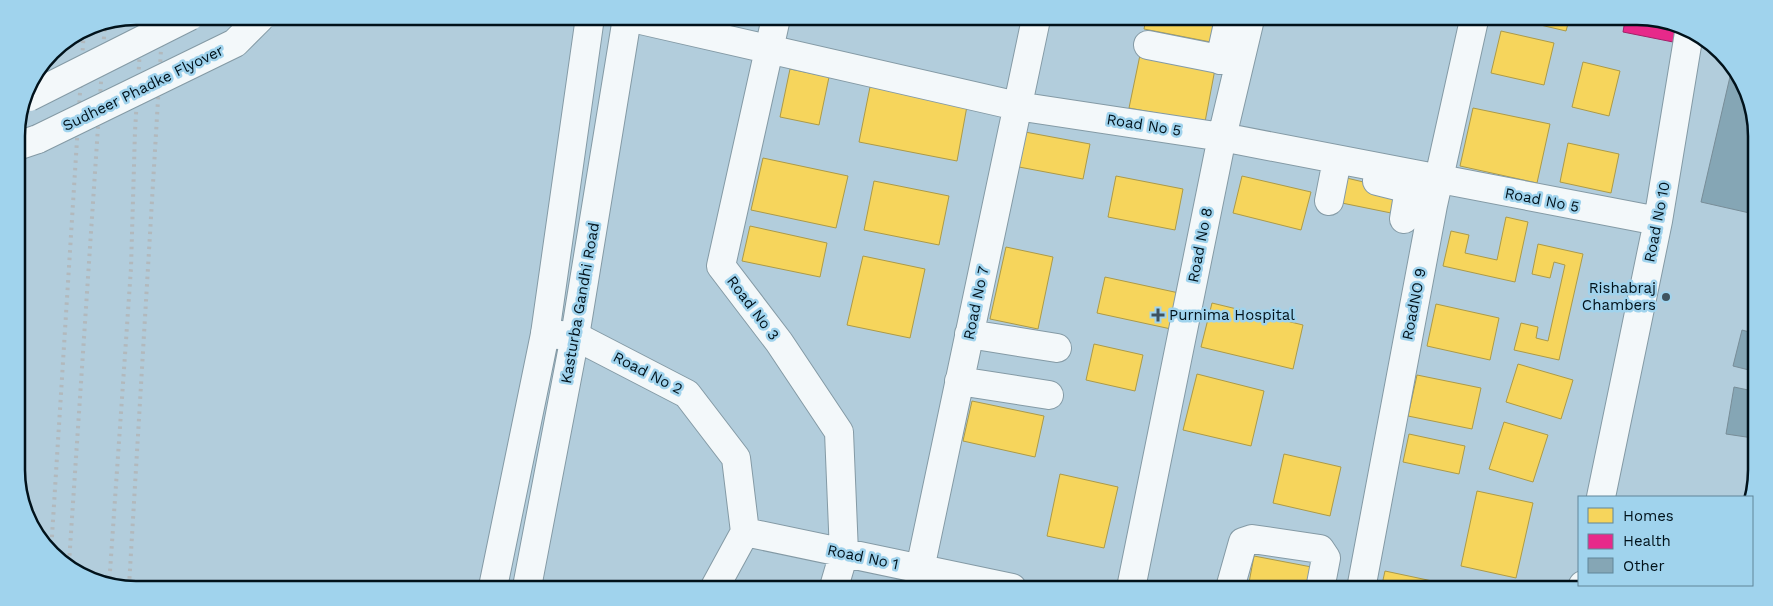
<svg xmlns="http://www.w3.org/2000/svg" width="1773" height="606" font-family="'Work Sans',sans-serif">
	<rect width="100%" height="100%" fill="#b2cddc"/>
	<path fill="#b2cddc" d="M136,16L306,17L184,87H27L51,52L114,21Z"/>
	<path fill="#f6d55c" stroke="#ac9a48" d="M1146,19H1226L1221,44L1144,29Z
		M1519,20H1569L1566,31Z
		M1501,31L1554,43L1544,85L1491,73Z
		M1140,55L1215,69L1205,122L1129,108Z
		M1583,62L1620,71L1609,116L1572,107Z
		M790,69L829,77L819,125L780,117Z
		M872,77L969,95L957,161L859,142Z
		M1473,108L1550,124L1537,183L1460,166Z
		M1025,132L1090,144L1083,179L1019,167Z
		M1568,143L1619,154L1611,193L1560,182Z
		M763,158L848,176L836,228L751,210Z
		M1116,176L1183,189L1175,230L1108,217Z
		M1242,176L1311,192L1301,230L1233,213Z
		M1338,176L1406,192L1401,215L1332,201Z
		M874,181L949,196L939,245L864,230Z
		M1506,217L1528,222L1515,282L1443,266L1451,231L1469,235L1465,253L1497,260Z
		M750,226L827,243L820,277L742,261Z
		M1538,244L1583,254L1559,360L1514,350L1521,323L1538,327L1536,338L1548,341L1565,265L1554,262L1550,278L1532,274Z
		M1006,247L1053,257L1038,329L990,319Z
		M863,256L925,269L910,338L847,325Z
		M1105,277L1179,293L1171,329L1097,313Z
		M1212,303L1303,325L1293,369L1201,347Z
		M1436,304L1499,318L1490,360L1427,346Z
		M1094,344L1143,355L1135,391L1086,380Z
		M1518,364L1573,380L1561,419L1506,402Z
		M1197,374L1264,391L1251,446L1183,430Z
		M1417,375L1481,388L1472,429L1408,416Z
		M972,401L1044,416L1035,457L963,441Z
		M1504,422L1548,435L1533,482L1489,469Z
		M1409,434L1465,446L1459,474L1403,462Z
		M1284,454L1341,467L1330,516L1273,503Z
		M1060,474L1118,487L1104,548L1047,536Z
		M1477,491L1533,503L1516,578L1461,566Z
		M1254,556L1322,569L1318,589L1248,588Z
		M1385,571L1437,582L1435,589H1381Z"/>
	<path fill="#e7298a" stroke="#a22269" d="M1625,20H1668L1677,26L1673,42L1623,32Z"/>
	<path fill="#85a6b5" stroke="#788d98" d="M1732,68L1754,113V137L1751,152H1754V214L1701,202Z
		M1742,330L1753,333V371L1733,366Z
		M1734,387L1753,391V438L1726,434Z"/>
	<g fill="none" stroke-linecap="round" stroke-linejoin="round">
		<g stroke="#849aa5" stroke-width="30">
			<path id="minor" d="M632,18L1017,106L1222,137L1658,221
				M776,18L721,266L779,342L839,432L844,553L834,587
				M1148,45L1239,63
				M1220,60L1229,19
				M1377,181L1409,189L1404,219
				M1329,201L1337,160
				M545,334L575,336L687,394L736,458L745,532L715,587
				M969,334L1057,348
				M959,381L1049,395
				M1601,497L1658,221L1689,33
				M745,532L1012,588
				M916,588L1036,19
				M1131,588L1222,137L1250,19
				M1230,588L1243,542L1252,539L1320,549L1326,558L1320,589
				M1361,589L1433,205L1474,20
				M1582,589L1583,585"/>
		</g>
		<g stroke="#849aa5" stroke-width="30">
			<path id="major" d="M17,146L38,139
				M493,587L545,334L590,17
				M527,587L575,336L627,18"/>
		</g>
		<use href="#minor" stroke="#f3f8fa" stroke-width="28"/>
		<use href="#major" stroke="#f3f8fa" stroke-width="28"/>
		<path stroke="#b2b9bd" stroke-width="4" stroke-dasharray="2.5 5" stroke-linecap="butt" d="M51,552L84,29
			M69,563L105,22
			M109,586L131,268L135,131L142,16
			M129,586L163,16"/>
		<g stroke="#849aa5" stroke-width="30" stroke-linecap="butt">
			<path id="major-bridge" d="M29,97L190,16
				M38,139L235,43L261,17"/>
		</g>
		<use href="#major-bridge" stroke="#f3f8fa" stroke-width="28"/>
	</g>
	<g fill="#3f535f" stroke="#a0d3ed" stroke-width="2">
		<circle cx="1666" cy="297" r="5"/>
		<path d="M1155.5 307.5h5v5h5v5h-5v5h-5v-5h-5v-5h5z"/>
	</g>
	<g text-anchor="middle" stroke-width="5" stroke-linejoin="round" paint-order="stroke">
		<g font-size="15" fill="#01121b" stroke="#a0d3ed">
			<text transform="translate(143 88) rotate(-26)" y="5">Sudheer Phadke Flyover</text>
			<text transform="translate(1144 125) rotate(9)" y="5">Road No 5</text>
			<text transform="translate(1542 200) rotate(11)" y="5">Road No 5</text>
			<text transform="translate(1657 222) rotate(-79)" y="5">Road No 10</text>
			<text transform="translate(1200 245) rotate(-79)" y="5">Road No 8</text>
			<text transform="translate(580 303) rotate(-80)" y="5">Kasturba Gandhi Road</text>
			<text transform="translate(976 303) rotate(-78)" y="5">Road No 7</text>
			<text transform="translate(1414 304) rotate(-79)" y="5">RoadNO 9</text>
			<text transform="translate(753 308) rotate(53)" y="5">Road No 3</text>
			<text transform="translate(648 373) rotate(27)" y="5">Road No 2</text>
			<text transform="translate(863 557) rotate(12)" y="5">Road No 1</text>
		</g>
		<g font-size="15" fill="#01121b" stroke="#a0d3ed" text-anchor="end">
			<text x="1656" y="293">Rishabraj<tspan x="1656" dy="17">Chambers</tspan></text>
			<text x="1169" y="320" text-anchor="start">Purnima Hospital</text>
		</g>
	</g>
	<path d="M0 0H1773V606H0ZM136 25H1637A111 111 0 0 1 1748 136V470A111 111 0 0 1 1637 581H136A111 111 0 0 1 25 470V136A111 111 0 0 1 136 25Z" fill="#a0d3ed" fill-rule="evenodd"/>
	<path fill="none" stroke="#01121b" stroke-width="2.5" d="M136 25H1637A111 111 0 0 1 1748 136V470A111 111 0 0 1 1637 581H136A111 111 0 0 1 25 470V136A111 111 0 0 1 136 25Z"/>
	<rect x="1578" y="496" width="175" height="90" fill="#a0d3ed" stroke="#608699"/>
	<rect x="1588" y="508" width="25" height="15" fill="#f6d55c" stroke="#608699"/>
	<text x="1623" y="521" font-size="15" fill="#01121b">Homes</text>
	<rect x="1588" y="534" width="25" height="15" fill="#e7298a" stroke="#608699"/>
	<text x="1623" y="546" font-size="15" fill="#01121b">Health</text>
	<rect x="1588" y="558" width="25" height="15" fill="#85a6b5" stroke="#608699"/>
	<text x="1623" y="571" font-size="15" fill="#01121b">Other</text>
</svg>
